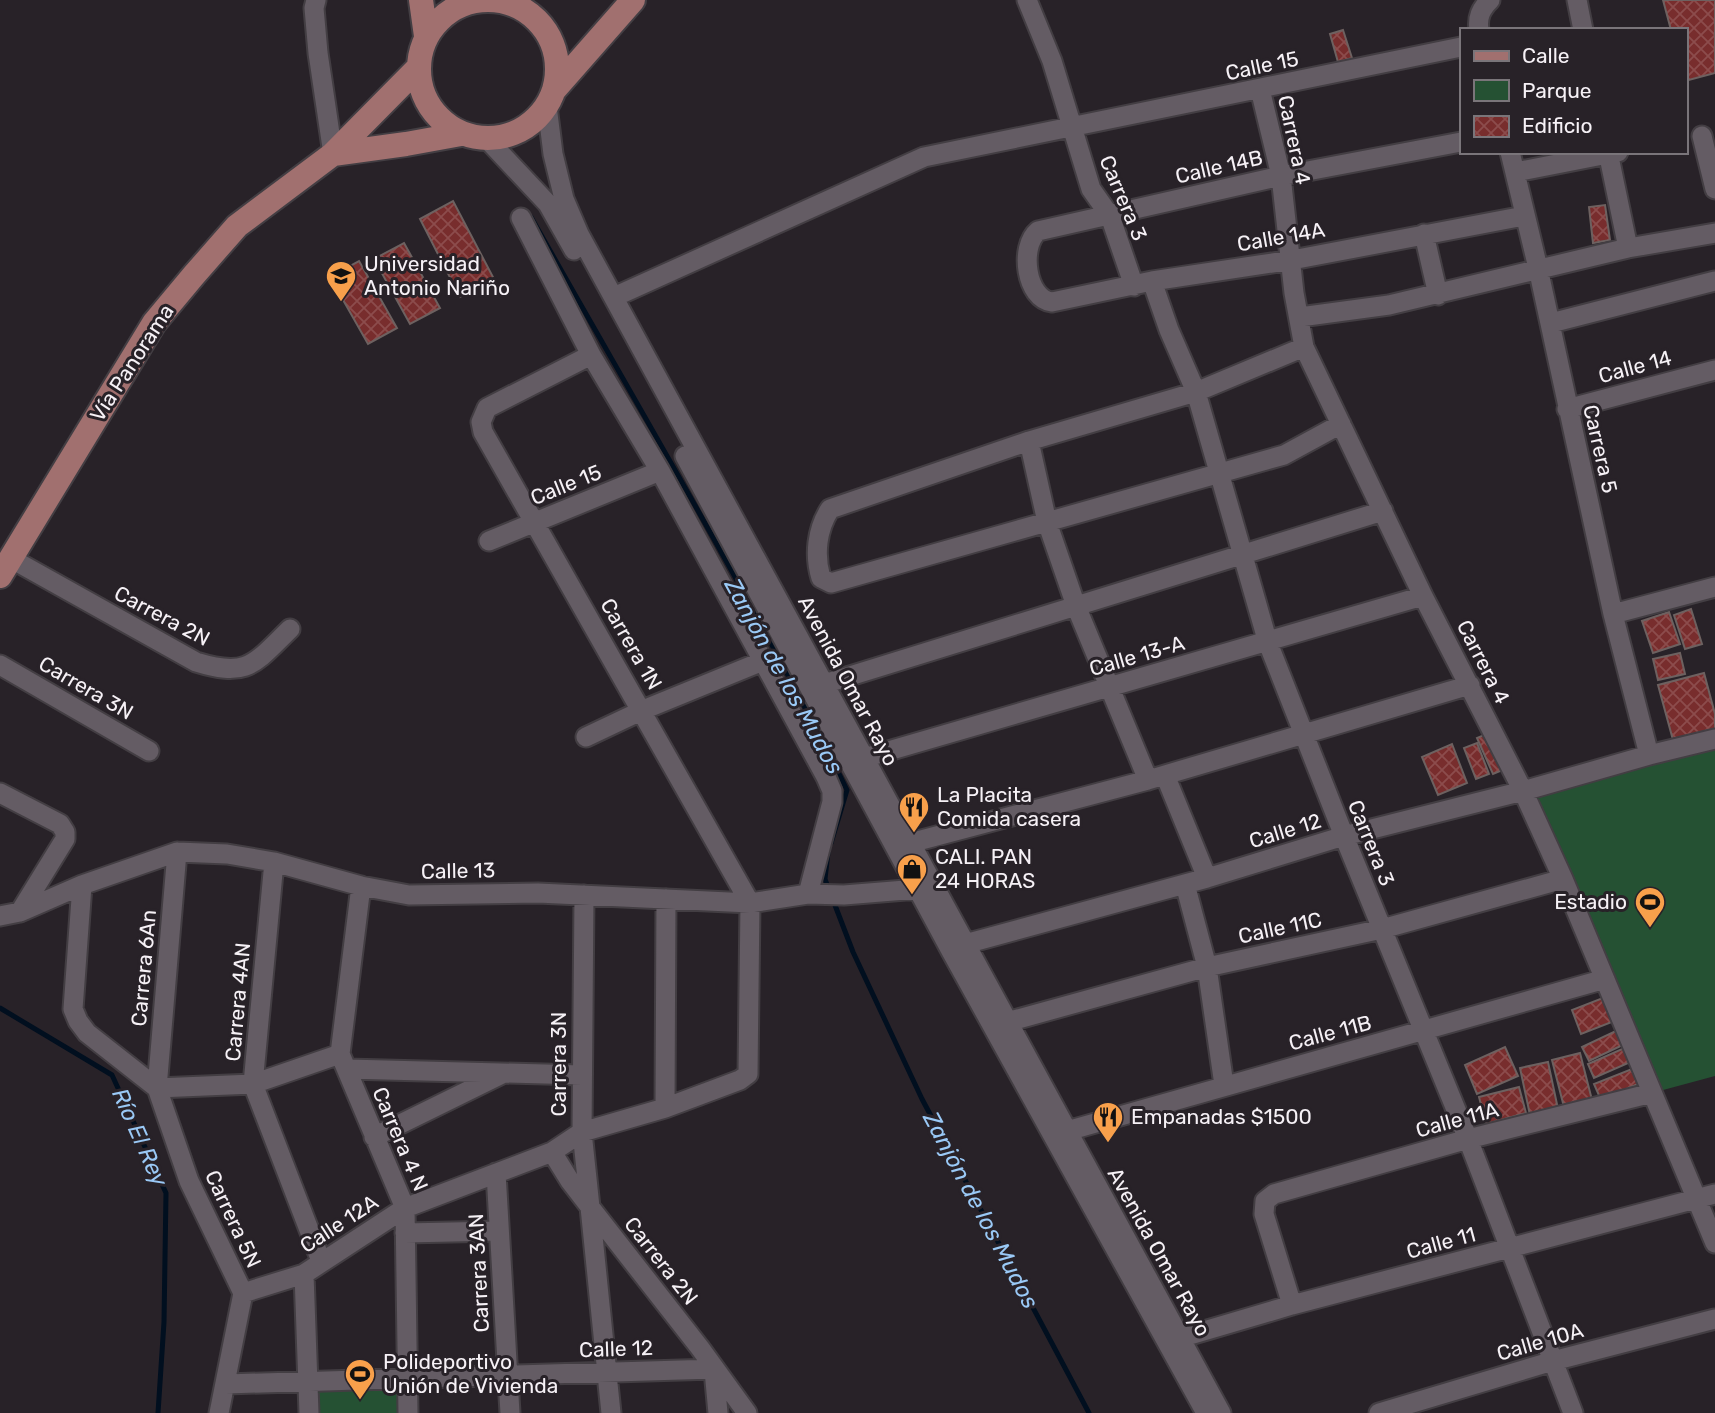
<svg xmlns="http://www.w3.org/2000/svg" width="1715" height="1413" font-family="Rubik,sans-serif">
	<defs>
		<pattern id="building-cross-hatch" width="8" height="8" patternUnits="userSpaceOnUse" patternTransform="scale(1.75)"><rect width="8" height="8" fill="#782d2d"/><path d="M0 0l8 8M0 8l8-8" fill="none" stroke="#8c4c4c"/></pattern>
	</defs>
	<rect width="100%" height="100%" fill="#282228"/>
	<path fill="#255133" d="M1715,739V1076L1652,1093L1523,791Z
		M401,1385L403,1413H318L317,1388Z"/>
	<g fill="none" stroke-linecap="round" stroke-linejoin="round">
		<path stroke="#010f1f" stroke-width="5" d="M531,217C638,407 750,594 847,790L831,843
			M828,852L825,879L829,890
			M833,900L853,952L922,1099L1089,1413
			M0,1008L112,1075L166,1193L164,1322L158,1413"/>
	</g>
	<path fill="url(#building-cross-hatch)" stroke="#6d6160" stroke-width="2" d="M1663,0H1715V73L1685,81V30H1671Z
		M1343,30L1352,58L1338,62L1330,34Z
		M453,201L494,279L460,297L420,219Z
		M1605,205L1610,240L1593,243L1589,207Z
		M404,243L440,308L410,324L374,259Z
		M359,261L397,328L368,344L330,277Z
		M1691,609L1702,644L1685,649L1674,615Z
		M1669,612L1680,644L1653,653L1642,621Z
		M1680,653L1685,674L1658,680L1653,659Z
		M1704,673L1715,714V729L1673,740L1658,685Z
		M1489,733L1505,769L1493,774L1477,738Z
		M1477,743L1489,774L1476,779L1464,748Z
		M1452,744L1467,783L1438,795L1422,757Z
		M1608,996L1617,1020L1581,1034L1572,1010Z
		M1620,1029L1627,1043L1589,1061L1582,1047Z
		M1629,1046L1635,1060L1594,1078L1588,1064Z
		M1505,1047L1518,1076L1477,1094L1465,1065Z
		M1580,1053L1592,1100L1564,1107L1552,1060Z
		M1548,1062L1558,1109L1530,1115L1520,1068Z
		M1632,1069L1638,1084L1601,1100L1594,1084Z
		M1519,1087L1526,1113L1486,1124L1479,1097Z"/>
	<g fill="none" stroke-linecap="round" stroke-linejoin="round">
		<g stroke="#433e43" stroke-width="23">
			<path id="minor" d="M316,0L314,8L318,53L333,154
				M1027,0L1052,61L1091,189L1110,216L1134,286
				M1577,0L1583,30
				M1479,30C1477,17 1481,9 1490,0
				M1260,89L1281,176L1294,293L1304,347L1423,596L1523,791L1563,879L1715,1243
				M547,106L553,154L564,199L579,234L1221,1413
				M1702,136L1715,189
				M487,139L548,204L574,250
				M1461,142L1281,176L1038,231C1019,247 1026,299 1052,302L1152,281L1292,260L1524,216
				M1510,152L1538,268L1613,614L1649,755
				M1608,152L1628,248
				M1516,172L1618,152
				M521,218L591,355L660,471L826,777L832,791V802L808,894
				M1424,234L1438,295
				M1152,281L1169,330L1196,392L1268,643L1344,836L1468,1139L1573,1413
				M614,297L924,157L1461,47
				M1300,317L1389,305L1628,248L1715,233
				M1551,323L1715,281
				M1304,347L1196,392L1029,441L830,509C817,529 814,555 821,578L831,583L1284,455L1341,424
				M591,355L487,408L481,422L483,432L750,903L748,1074L740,1080L665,1108
				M1567,409L1715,370
				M1029,441L1047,522L1076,606L1148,780
				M685,456L951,951L1206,1413
				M489,541L660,471
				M10,558L196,662C248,678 254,664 290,629
				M1613,614L1715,587
				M0,665L149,751
				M824,684L1383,511
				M586,737L643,710L763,661
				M864,758L1423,596
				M1165,775L1207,878
				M0,793L60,824L65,832V839L20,912
				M910,843L1148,780L1470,685
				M177,852L157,1088L189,1181L243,1293L219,1413
				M274,862L253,1084L321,1261
				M1185,884L1207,967L1224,1085
				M82,885L73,1009L78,1021L87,1033L157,1088L253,1084L340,1054
				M361,886L340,1054L405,1208L408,1413
				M666,899L665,1108L582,1132L590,1207L700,1348L747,1413
				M0,916L20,912L82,885L177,852L227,854L274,862L361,886L409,895L538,893L750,903L808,894L844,895L918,889L928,883
				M954,950L965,944L1207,878L1344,836L1523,791L1649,755L1715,739
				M1007,1022L1207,967L1382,929L1563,879
				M347,1069L582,1075
				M1067,1131L1605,979
				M374,1137L502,1074
				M552,1152L570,1181L590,1207L611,1413
				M496,1173L510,1413
				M405,1233L499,1231
				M304,1274L309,1413
				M243,1293L304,1274L405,1208L552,1152L582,1132L584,895
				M1292,1305L1264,1214L1265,1201L1274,1194L1468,1139L1652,1093
				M1180,1338L1292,1305L1715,1194
				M714,1370L718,1413
				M226,1384L714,1369
				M1379,1413L1553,1361L1715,1319"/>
		</g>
		<g stroke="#433e43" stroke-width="28">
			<path id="major" d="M419 69a69 69 0 1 1 138 0a69 69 0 1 1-138 0Z
				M421,0L426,36
				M554,90L633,0
				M333,154L406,144L461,134
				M0,576L154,323L194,275L237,226L333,154L418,68"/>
		</g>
		<use href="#minor" stroke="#645c64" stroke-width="19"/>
		<use href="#major" stroke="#a1706f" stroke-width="24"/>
	</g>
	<defs>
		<g id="university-pin" transform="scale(1.575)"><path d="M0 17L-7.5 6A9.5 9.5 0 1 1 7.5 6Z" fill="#f8a04b" stroke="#282228"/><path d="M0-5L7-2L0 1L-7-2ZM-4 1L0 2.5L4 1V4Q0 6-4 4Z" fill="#111"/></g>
		<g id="restaurant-pin" transform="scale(1.575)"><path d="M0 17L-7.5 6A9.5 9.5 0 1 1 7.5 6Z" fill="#f8a04b" stroke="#282228"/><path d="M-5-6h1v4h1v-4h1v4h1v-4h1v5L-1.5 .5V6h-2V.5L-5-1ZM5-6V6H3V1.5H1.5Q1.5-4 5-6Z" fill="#111"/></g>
		<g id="shop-pin" transform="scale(1.575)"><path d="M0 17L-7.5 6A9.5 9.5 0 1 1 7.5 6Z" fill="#f8a04b" stroke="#282228"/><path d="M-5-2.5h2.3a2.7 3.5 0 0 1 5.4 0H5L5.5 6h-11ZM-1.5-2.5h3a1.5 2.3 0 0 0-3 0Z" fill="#111"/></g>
		<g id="stadium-pin" transform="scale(1.575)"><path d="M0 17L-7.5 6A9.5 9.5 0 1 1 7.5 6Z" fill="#f8a04b" stroke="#282228"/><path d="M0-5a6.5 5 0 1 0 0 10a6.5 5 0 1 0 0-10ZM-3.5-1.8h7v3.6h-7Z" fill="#111"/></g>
	</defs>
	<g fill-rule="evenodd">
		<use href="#university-pin" x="341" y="276"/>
		<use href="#restaurant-pin" x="914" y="807"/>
		<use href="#shop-pin" x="912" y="869"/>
		<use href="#stadium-pin" x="1650" y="902"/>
		<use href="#restaurant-pin" x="1108" y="1117"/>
		<use href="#stadium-pin" x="360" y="1374"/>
	</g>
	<g text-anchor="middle" stroke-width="6" stroke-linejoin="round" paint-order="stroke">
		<g font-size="21" fill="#f6f1f6" stroke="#282228">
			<text transform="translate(1262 66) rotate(-12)" y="7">Calle 15</text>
			<text transform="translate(1294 140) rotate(78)" y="7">Carrera 4</text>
			<text transform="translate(1219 167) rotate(-13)" y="7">Calle 14B</text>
			<text transform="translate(1123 198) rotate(67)" y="7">Carrera 3</text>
			<text transform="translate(1281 237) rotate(-10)" y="7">Calle 14A</text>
			<text transform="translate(132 363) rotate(-57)" y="7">Vía Panorama</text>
			<text transform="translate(1635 367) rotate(-15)" y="7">Calle 14</text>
			<text transform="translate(1600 449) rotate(77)" y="7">Carrera 5</text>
			<text transform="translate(566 485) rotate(-22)" y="7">Calle 15</text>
			<text transform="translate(162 616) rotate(28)" y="7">Carrera 2N</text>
			<text transform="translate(631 644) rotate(60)" y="7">Carrera 1N</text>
			<text transform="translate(1137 656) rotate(-16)" y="7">Calle 13-A</text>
			<text transform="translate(1483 662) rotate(63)" y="7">Carrera 4</text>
			<text transform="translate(848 681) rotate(62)" y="7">Avenida Omar Rayo</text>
			<text transform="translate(86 688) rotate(30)" y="7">Carrera 3N</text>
			<text transform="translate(1285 831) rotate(-17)" y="7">Calle 12</text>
			<text transform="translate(1371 843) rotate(68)" y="7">Carrera 3</text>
			<text transform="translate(458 871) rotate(-1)" y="7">Calle 13</text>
			<text transform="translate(1280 928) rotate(-12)" y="7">Calle 11C</text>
			<text transform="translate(144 968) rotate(-85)" y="7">Carrera 6An</text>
			<text transform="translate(238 1002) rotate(-85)" y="7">Carrera 4AN</text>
			<text transform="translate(1330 1033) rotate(-15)" y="7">Calle 11B</text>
			<text transform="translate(559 1064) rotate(-90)" y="7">Carrera 3N</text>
			<text transform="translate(1457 1120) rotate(-15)" y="7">Calle 11A</text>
			<text transform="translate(400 1139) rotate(67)" y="7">Carrera 4 N</text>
			<text transform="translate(233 1219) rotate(65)" y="7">Carrera 5N</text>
			<text transform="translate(339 1224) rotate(-33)" y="7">Calle 12A</text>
			<text transform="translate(1441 1243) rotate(-15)" y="7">Calle 11</text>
			<text transform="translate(1159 1252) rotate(61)" y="7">Avenida Omar Rayo</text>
			<text transform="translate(661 1261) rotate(52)" y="7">Carrera 2N</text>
			<text transform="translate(479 1273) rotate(-93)" y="7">Carrera 3AN</text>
			<text transform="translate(1540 1342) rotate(-16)" y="7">Calle 10A</text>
			<text transform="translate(616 1349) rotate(-2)" y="7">Calle 12</text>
		</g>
		<g font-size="21" fill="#f6f1f6" stroke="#282228" text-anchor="start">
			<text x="364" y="271">Universidad<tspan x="364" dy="24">Antonio Nariño</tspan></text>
			<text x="937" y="802">La Placita<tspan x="937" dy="24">Comida casera</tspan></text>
			<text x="935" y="864">CALI. PAN<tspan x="935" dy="24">24 HORAS</tspan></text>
			<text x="1627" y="909" text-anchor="end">Estadio</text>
			<text x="1131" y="1124">Empanadas $1500</text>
			<text x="383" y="1369">Polideportivo<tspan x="383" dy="24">Unión de Vivienda</tspan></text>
		</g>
		<g font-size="23" font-style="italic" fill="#9ac9f6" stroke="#282228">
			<text transform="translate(784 676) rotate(61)" y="8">Zanjón de los Mudos</text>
			<text transform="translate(140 1137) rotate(66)" y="8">Río El Rey</text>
			<text transform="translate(981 1210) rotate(62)" y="8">Zanjón de los Mudos</text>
		</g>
	</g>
	<rect x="1460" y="28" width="228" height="126" fill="#282228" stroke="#7a757a" stroke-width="2"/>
	<rect x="1474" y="51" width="35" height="10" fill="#a1706f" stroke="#7a757a" stroke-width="2"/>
	<text x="1522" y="63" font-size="21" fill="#f6f1f6">Calle</text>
	<rect x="1474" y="80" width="35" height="21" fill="#255133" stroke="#7a757a" stroke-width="2"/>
	<text x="1522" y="98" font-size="21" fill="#f6f1f6">Parque</text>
	<rect x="1474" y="116" width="35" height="21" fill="url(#building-cross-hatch)" stroke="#7a757a" stroke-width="2"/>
	<text x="1522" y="133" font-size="21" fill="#f6f1f6">Edificio</text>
</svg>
